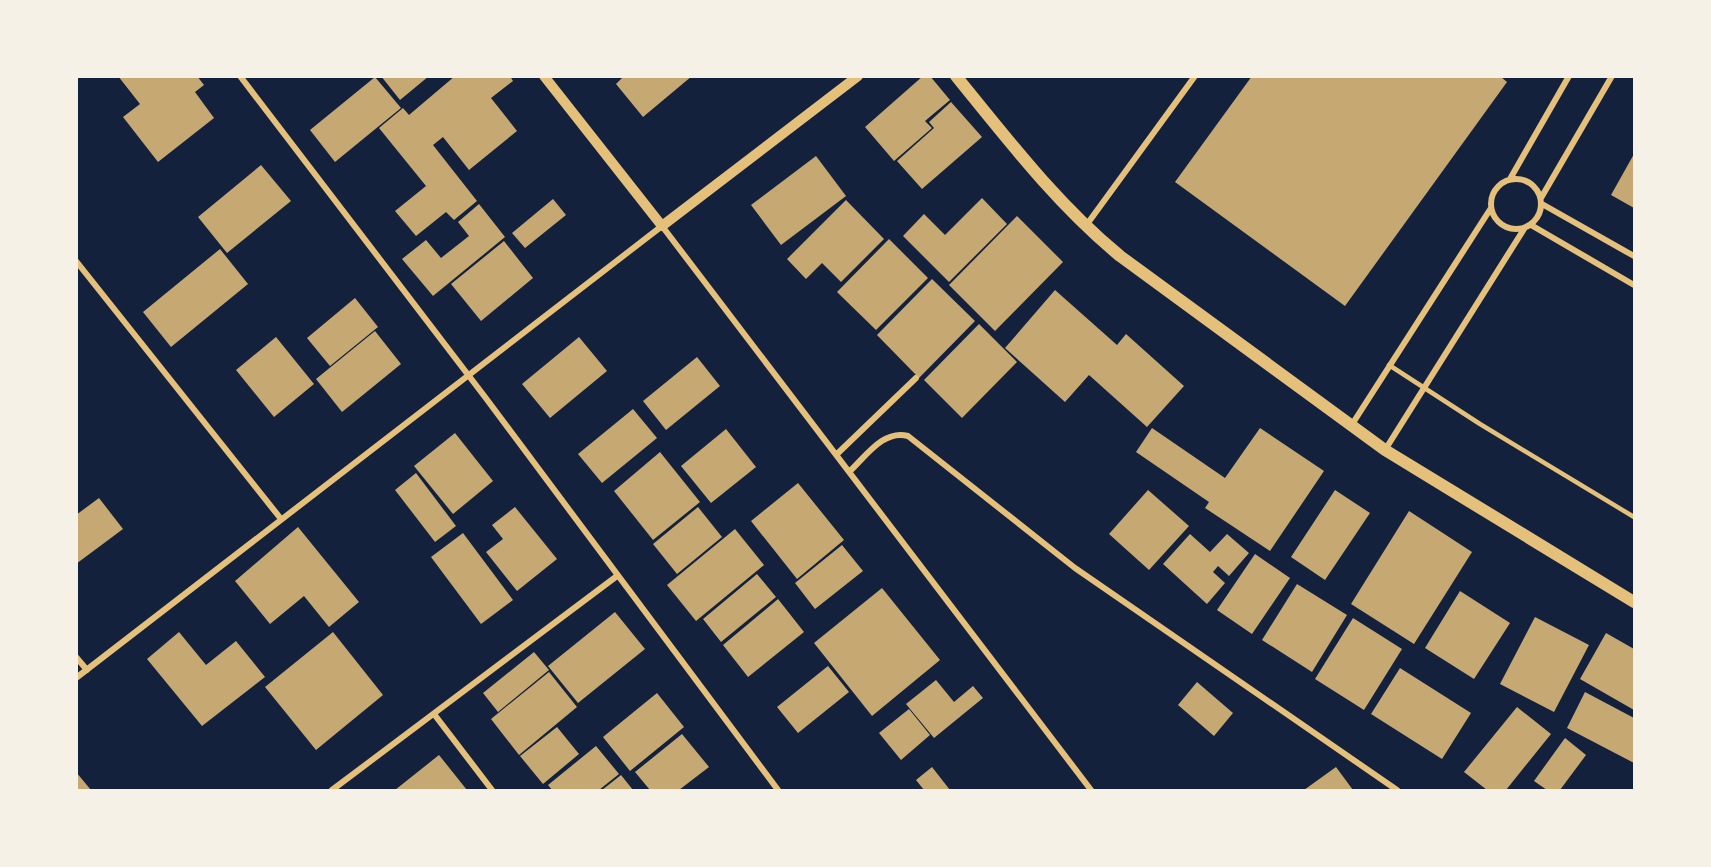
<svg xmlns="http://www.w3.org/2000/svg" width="1711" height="867" font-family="Bitter,serif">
	<rect width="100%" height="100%" fill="#14213d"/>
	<path fill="#c6a872" d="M118,76H197L204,85L195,92L214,118L158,162L123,117L140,104Z
		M381,76H429L400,100Z
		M455,76H510L513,81L491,98L517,131L469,170L443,137L433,145L477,201L454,220L446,212L416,236L395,211L426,186L379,128L403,108L409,115Z
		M624,76H692L643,117L616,84Z
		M923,76H930L950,100L925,121L932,128L894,161L865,127Z
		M1252,76H1500L1507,82L1345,306L1175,182Z
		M375,77L401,108L335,162L310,130Z
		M951,102L982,137L922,189L897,161L934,128L929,122Z
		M1634,154V208L1611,195Z
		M816,156L846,196L781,245L751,205Z
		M261,165L291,201L227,253L198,217Z
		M982,198L1007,224L949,282L903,236L924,214L945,235Z
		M553,199L566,215L525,248L512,233Z
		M846,200L884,239L841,282L822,263L806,279L787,259Z
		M479,204L505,237L433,296L402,259L426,240L441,258L469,236L458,222Z
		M1017,216L1063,262L995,331L949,285Z
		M889,239L928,278L876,330L837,292Z
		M504,241L533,278L481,321L451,284Z
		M220,249L248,284L171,347L143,312Z
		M932,279L975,321L919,378L877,335Z
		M1055,290L1117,345L1126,334L1184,386L1147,427L1089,375L1065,402L1005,348Z
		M355,298L378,327L330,366L307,338Z
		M979,324L1017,362L962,418L924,380Z
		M375,331L401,364L342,412L316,379Z
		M276,337L314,384L274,417L236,370Z
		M579,337L607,371L550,418L522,384Z
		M697,357L720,386L666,430L643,401Z
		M633,409L657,438L602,483L578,454Z
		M1152,428L1225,478L1260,428L1324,471L1270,551L1205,508L1209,502L1136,452Z
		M726,429L756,467L711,503L681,466Z
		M455,433L493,481L453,514L414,466Z
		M660,452L700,502L653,540L614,491Z
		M416,473L456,526L435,542L395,490Z
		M798,483L844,540L797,579L751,521Z
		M1148,490L1189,526L1149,570L1109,534Z
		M1335,490L1370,513L1325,580L1291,557Z
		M99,498L123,529L76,564V515Z
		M515,507L557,559L517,591L486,552L503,539L492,525Z
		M698,507L722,537L677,574L653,544Z
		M1409,511L1472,552L1414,644L1351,604Z
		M298,527L359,602L329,627L304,596L270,624L235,581Z
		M735,529L764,565L696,621L667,585Z
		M463,533L513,600L481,624L431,557Z
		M1190,534L1210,552L1227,534L1249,553L1229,576L1218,566L1213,572L1225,583L1207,604L1163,564Z
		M842,545L863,571L815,609L795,583Z
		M1255,554L1290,578L1252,634L1217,610Z
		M757,574L776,597L721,642L703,619Z
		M1297,584L1347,615L1312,672L1262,640Z
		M882,588L940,660L872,716L814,643Z
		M1460,591L1510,623L1474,679L1425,648Z
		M778,599L804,632L748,677L723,645Z
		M615,612L645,649L578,703L548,666Z
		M1535,617L1589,645L1554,712L1500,684Z
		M1353,618L1402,649L1364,710L1315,679Z
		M179,632L206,665L236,641L265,677L202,726L147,659Z
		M333,632L383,695L316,750L265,687Z
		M1606,633L1634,649V710L1580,679Z
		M534,652L549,670L498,712L483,693Z
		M828,666L849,692L798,733L777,707Z
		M1400,668L1471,713L1442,759L1371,714Z
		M549,672L577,707L519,755L491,719Z
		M936,680L954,702L973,686L983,698L934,738L906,704Z
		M1197,682L1233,713L1214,736L1178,705Z
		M1585,692L1634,718V763L1567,728Z
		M657,693L684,727L630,771L603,737Z
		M1517,707L1551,734L1506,790H1487L1464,772Z
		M909,709L930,735L901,760L879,733Z
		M557,727L579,754L543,784L520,756Z
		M682,734L709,767L679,790H650L635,772Z
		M1565,738L1586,755L1560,790H1547L1534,781Z
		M596,746L619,774L599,790H552L548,785Z
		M439,755L467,790H395Z
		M932,767L950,790H924L916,780Z
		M1336,767L1353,790H1304Z
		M76,772L91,790H76Z
		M621,775L633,790H602Z"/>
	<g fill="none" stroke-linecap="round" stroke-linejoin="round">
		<path stroke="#e5c07b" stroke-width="4.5" d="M1389,365L1480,424L1634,517"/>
		<path stroke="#e5c07b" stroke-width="6" d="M240,76L485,397L778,790
			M1491 204a25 25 0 1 1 50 0a25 25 0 1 1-50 0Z
			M1510,179L1569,76
			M1541,198L1612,76
			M1542,204L1634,256
			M1531,225L1634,285
			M1085,227L1195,76
			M76,261L281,519
			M1351,426L1491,208
			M1385,450L1524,229
			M837,454L916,378
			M850,471C866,456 884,429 908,436L1075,568L1397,790
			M76,657L87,670
			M76,678L662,226L1091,790
			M434,714L492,790
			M332,790L617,576"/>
		<path stroke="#e5c07b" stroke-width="10" d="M544,76L662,226L858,76"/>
		<path stroke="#e5c07b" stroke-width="12" d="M956,76C1008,140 1057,204 1120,256L1385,450L1634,602"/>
	</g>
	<rect width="1711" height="867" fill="none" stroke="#f6f1e7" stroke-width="156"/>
</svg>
